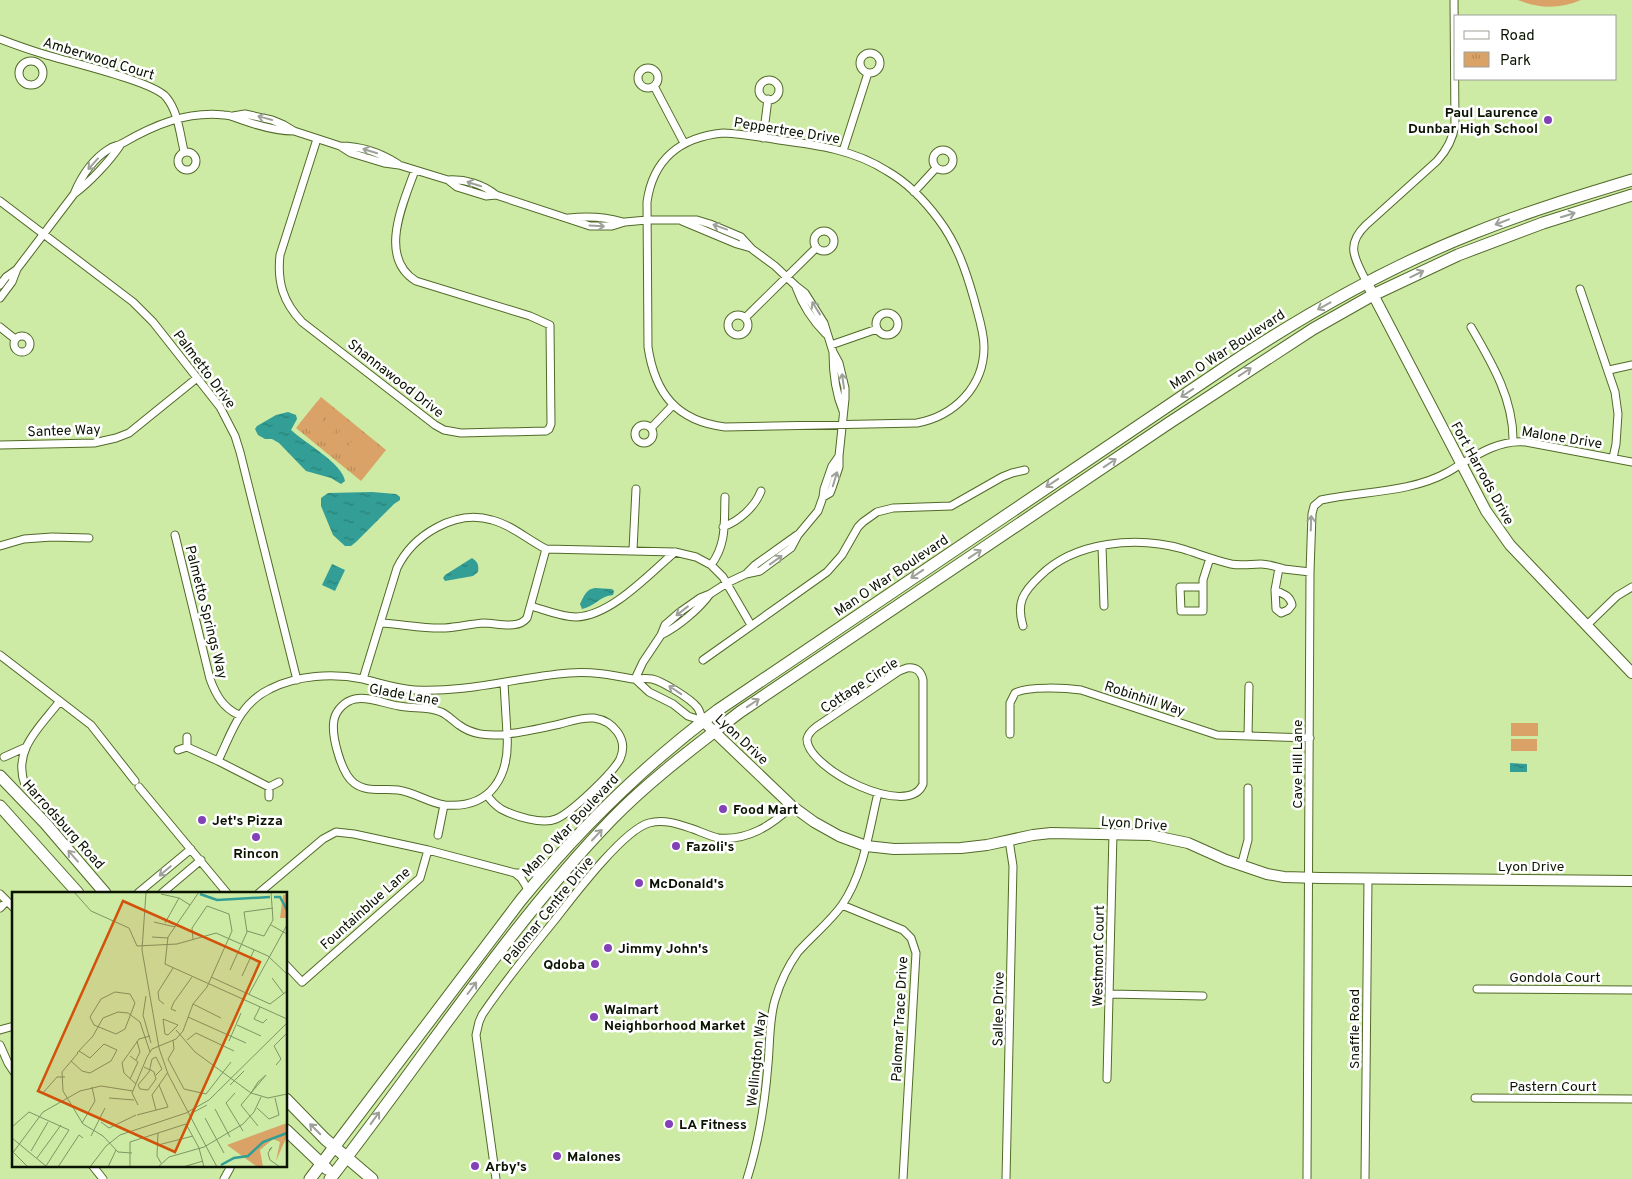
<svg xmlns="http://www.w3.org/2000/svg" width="1632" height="1179" font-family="Overpass,sans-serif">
	<defs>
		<pattern id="park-tufts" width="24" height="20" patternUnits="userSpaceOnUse" patternTransform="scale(1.25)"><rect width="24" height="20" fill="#daa267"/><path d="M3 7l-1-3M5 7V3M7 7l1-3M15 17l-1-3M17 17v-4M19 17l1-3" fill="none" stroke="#ba8b58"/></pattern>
		<pattern id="water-ripples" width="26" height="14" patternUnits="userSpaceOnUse" patternTransform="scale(1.25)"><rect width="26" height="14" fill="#329e95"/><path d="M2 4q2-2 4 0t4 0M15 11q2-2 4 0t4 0" fill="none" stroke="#298077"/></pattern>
	</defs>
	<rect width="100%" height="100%" fill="#cdeba5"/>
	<path fill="url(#park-tufts)" d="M321,397L386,450L361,481L296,428Z"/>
	<path fill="#daa267" d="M1518,0H1581C1560,9 1539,9 1518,0Z
		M317,402L329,412L312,433L300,423Z
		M332,415L342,423L325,443L316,435Z
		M345,425L354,433L338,453L328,445Z
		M357,435L366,443L350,463L341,455Z
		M369,445L378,453L362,473L353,465Z
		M1511,723H1538V736H1511Z
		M1511,739H1537V751H1511Z"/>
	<path fill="url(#water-ripples)" d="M288,412L296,415L297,419L291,430C304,442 343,464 345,481L341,484L331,478L306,471L279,443L272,439H265L258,435L255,429L257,426L276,415Z
		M372,492L396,494L400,497V500L394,504L356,542L351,546H345L333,535L321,506V498L328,493Z
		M472,558C478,562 479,565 478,572L473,576L445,581L443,578L445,575Z
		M332,564L345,570L335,591L322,585Z
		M595,588L612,589L614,591L613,595C600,596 594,607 582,609L580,604C584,596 586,589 595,588Z
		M1510,763L1527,764V772H1510Z"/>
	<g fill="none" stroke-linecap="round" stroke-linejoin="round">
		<g stroke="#526a28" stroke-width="9">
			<path id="street" d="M0,39C13,44 27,49 40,53C64,61 153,81 166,97C178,111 180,134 184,151
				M860 63a10 10 0 1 1 20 0a10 10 0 1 1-20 0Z
				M19 73a12 12 0 1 1 24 0a12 12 0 1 1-24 0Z
				M638 78a10 10 0 1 1 20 0a10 10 0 1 1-20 0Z
				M759 90a10 10 0 1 1 20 0a10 10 0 1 1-20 0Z
				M654,86L684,143
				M233,116L245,114L272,120L284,125L294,131L340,146L351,153L384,163L399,165L448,180L457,187L486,196L496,195L590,226H612L625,222L647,220H697L710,224L741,237L752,249L775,266L796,286L805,293L824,323L833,352L839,363L845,388V399L839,456V467L832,488L830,493L823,497
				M723,133C742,134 761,137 779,140C818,145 854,150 887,171C908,183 925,201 939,220C957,244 966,271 974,299C978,315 984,331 984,347C984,387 954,416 917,423L725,427C677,421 655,394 648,347L647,202C653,159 681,137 723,133Z
				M763,138L768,99
				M317,139L280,255C277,282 283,302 302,322L435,425L444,430L461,433L546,431L549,429L551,424L550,325L530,316L416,281C377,257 404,202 415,170
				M340,146C360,146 381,153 398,164
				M933 160a10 10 0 1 1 20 0a10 10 0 1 1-20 0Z
				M843,151L868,73
				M178 161a9 9 0 1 1 18 0a9 9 0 1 1-18 0Z
				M448,180C465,179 483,184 496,195
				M914,192L936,168
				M74,194C81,177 93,159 109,149C113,146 118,146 123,143C154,125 187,111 224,115C231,115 236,118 242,120C259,126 277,131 294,131
				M0,201L133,302L153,322L220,407L235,436L240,452L297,680
				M569,218C587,216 606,217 623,222
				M682,221L737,244L751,248
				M814 241a10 10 0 1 1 20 0a10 10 0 1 1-20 0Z
				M1367,283C1356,260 1344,246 1366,225L1437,161C1447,150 1453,139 1455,125L1454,0
				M0,285L6,277L16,270
				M796,287C802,304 813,321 826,334
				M1580,289L1615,392L1618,414L1616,444L1613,458
				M0,298L12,282L17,269L74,194C90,182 110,161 121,144
				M876 324a11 11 0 1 1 22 0a11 11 0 1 1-22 0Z
				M728 325a10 10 0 1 1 20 0a10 10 0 1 1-20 0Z
				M745,318L816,248
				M0,327L15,339
				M1471,327C1492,363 1514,400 1513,442
				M14 344a8 8 0 1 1 16 0a8 8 0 1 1-16 0Z
				M831,345L877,329
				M833,353C833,371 836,394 843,411
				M1609,370L1632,365
				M635 434a9 9 0 1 1 18 0a9 9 0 1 1-18 0Z
				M651,428L673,405
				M0,445L94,443L116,438L129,433L197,378
				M723,527C739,521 755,507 761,491
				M175,535L210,679C216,695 223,708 239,715
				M0,546L24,539L52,537L89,538
				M1102,546L1104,606
				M546,549L675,552L696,557L711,565L723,577L751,625
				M633,550L636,489
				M711,565C727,544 724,522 725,497
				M746,574L755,565L797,535
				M1203,587H1180L1181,611H1203V580L1210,558
				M1275,590C1284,594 1290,596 1292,605L1288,610L1281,613L1276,609L1275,590L1279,568
				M531,606C545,610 561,617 576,617C611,616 649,574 675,552
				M380,623C402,624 423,629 445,628C458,627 471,624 484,623C497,623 518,630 527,618L546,549
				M1587,625L1617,596L1632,587
				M1023,626C1016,603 1023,592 1040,576C1075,541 1137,536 1183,549C1199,554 1214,560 1231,564C1241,566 1251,564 1261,564C1269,564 1276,567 1284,569C1292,570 1301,571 1310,572
				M661,635C678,627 699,609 710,594
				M0,655L91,725L135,781
				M703,660L827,572L842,555L858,527L863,522L877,512L893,508L951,506L1002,477L1012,473L1025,470
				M907,668C916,667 921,671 923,680V784C909,820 807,769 807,739C808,734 812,730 816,727L899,671Z
				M363,679L397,568C413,535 455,509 492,520C512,525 528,540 546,549
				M635,679L643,662L661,635L665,625L680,612L700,598L710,594L727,583L746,574L760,571L791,548L798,535L818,511L823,497L824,489L832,466L839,456
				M635,679L649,692L673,704L688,716L703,721
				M1010,734V703L1015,693C1028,686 1066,688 1081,690L1217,735L1310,738
				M1248,736L1249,686
				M187,747L218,761L269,787L279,782
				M178,750L187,747V737
				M4,757L24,748
				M218,761C232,732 239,704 270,689C297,675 333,673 363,679C380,683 397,689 415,690C467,693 518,677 569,673C591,671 612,675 633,679C640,679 646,678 652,679C662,681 691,699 697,707C700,710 701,717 703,721
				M25,785C12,750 40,727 60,701
				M139,787L227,893
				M269,787V797
				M487,795C491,801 495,805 501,809C514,816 542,825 556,819C571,813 613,773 620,759C629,739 613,721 594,718C582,717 571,721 560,724C542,728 525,732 507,734L506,735C489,735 474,736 459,725C453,721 448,715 441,712C428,706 413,709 399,706C385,704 369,696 355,699C345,701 336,710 334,720C331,735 341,773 354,783C367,793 383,788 398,790C414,792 429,803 445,805C491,809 510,776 507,734L504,683
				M438,835L444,805
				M1241,866L1248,840V788
				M515,873L521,878L529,891
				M138,893L191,849
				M162,893L201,860
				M259,893L323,839L336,832L354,834L428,850
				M0,894L14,908
				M842,905L903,930L911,938L916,953L903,1179
				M0,908L7,901
				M286,965L302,982L420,878L428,850L515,873H538L545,870
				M1477,989L1632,990
				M1110,994L1203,996
				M0,1030L14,1026
				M0,1045L8,1063L14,1072
				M1107,1079L1113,833
				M1475,1098L1632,1099
				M92,1165L103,1179
				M224,1179L230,1168L228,1165
				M496,1179L476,1035L479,1022L482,1015C504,982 529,952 554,921C572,898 623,830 649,823C665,819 678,824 693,829C701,832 710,836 718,838C748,841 772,825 792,806
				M747,1179C759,1141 765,1103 768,1064C770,1043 769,1020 775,1000C780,983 788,966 798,952C812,936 830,922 842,905C864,873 869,830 878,793
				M1006,1179L1013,866L1009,840
				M1307,1179L1310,572L1312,514L1314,506L1321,500C1363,491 1410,493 1448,472C1472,458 1497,439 1526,442L1632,462
				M1365,1179L1368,879"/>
		</g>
		<g stroke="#526a28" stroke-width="12">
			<path id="secondary" d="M1367,283L1486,511L1510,545L1632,673
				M703,721L792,806L814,822L839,836L866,846L894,849L961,848L987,845L1033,835L1051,833L1150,835L1188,843L1226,860L1267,874L1284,877L1321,878L1632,881"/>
		</g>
		<g stroke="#526a28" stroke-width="13">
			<path id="primary" d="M0,776L45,823L105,893
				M0,806L78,893
				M286,1099L325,1139L372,1179
				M286,1130L327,1169
				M310,1179L521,900C581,827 643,766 718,710L1230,364C1307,313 1388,267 1474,233C1526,212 1579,196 1632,180
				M330,1179C424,1059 506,929 612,819C651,779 696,746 740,712L1169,423L1313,329L1373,295L1458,255L1543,223L1632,195"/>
		</g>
		<use href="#street" stroke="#fff" stroke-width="7"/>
		<use href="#secondary" stroke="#fff" stroke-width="10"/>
		<use href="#primary" stroke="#fff" stroke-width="11"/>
	</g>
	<defs><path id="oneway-shaft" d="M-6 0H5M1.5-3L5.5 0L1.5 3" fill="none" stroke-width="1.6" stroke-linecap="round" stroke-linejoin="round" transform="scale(1.25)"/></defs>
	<g stroke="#9da199">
		<use href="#oneway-shaft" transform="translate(265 118) rotate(-165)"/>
		<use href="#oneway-shaft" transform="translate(370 151) rotate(-163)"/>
		<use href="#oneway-shaft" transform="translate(93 164) rotate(132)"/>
		<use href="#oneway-shaft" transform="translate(474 184) rotate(-163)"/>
		<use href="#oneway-shaft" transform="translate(1568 215) rotate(-17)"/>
		<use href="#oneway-shaft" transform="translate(1502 222) rotate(159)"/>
		<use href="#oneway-shaft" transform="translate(597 226) rotate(3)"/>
		<use href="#oneway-shaft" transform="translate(720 227) rotate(-160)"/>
		<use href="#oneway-shaft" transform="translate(1417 274) rotate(-26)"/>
		<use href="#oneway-shaft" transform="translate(1324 306) rotate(151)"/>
		<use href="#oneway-shaft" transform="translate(816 308) rotate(-122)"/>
		<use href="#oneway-shaft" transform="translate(1245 372) rotate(-34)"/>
		<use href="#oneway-shaft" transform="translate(843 381) rotate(-98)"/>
		<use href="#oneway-shaft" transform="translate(1187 393) rotate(146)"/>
		<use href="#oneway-shaft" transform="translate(1110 463) rotate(-34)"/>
		<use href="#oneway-shaft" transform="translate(835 479) rotate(-73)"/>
		<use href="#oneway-shaft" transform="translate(1052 483) rotate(146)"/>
		<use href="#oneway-shaft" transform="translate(1311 523) rotate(-88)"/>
		<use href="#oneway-shaft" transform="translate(975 554) rotate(-34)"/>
		<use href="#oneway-shaft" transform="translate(776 560) rotate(-36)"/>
		<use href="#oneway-shaft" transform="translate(917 574) rotate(146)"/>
		<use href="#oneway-shaft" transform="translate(682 611) rotate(142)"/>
		<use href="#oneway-shaft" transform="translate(675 690) rotate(-146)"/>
		<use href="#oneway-shaft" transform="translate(753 703) rotate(-34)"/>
		<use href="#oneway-shaft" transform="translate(597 835) rotate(-47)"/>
		<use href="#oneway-shaft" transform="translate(73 856) rotate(-131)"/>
		<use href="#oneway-shaft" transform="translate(165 871) rotate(140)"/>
		<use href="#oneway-shaft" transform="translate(472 988) rotate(-53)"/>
		<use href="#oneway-shaft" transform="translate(375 1118) rotate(-54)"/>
		<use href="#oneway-shaft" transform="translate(315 1129) rotate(-135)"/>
	</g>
	<g fill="#8241b6" stroke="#fff" stroke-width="2">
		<circle cx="1548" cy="120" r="5"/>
		<circle cx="723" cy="809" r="5"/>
		<circle cx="202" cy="820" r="5"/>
		<circle cx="256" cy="837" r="5"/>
		<circle cx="676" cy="846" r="5"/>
		<circle cx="639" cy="883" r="5"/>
		<circle cx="608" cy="948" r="5"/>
		<circle cx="595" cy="964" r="5"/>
		<circle cx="594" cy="1017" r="5"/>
		<circle cx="669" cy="1124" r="5"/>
		<circle cx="557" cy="1156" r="5"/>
		<circle cx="475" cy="1166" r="5"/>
	</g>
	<g text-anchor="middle" stroke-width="5" stroke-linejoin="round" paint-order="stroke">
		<g font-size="14" fill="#0a1300" stroke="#fff">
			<text transform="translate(99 58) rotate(17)" y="5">Amberwood Court</text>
			<text transform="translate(787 130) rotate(9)" y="5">Peppertree Drive</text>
			<text transform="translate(1227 349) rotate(-33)" y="5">Man O War Boulevard</text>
			<text transform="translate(205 369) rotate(53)" y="5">Palmetto Drive</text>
			<text transform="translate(396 378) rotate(38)" y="5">Shannawood Drive</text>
			<text transform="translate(64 430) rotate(-2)" y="5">Santee Way</text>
			<text transform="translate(1562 437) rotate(9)" y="5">Malone Drive</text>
			<text transform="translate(1483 473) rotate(61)" y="5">Fort Harrods Drive</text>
			<text transform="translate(891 575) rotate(-34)" y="5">Man O War Boulevard</text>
			<text transform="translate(207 612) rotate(76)" y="5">Palmetto Springs Way</text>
			<text transform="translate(859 685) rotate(-33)" y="5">Cottage Circle</text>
			<text transform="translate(404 694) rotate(10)" y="5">Glade Lane</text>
			<text transform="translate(1145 698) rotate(18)" y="5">Robinhill Way</text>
			<text transform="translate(742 739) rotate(43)" y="5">Lyon Drive</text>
			<text transform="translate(1297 764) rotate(-90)" y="5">Cave Hill Lane</text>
			<text transform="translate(1134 823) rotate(4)" y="5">Lyon Drive</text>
			<text transform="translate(64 824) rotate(48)" y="5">Harrodsburg Road</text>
			<text transform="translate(570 825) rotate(-47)" y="5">Man O War Boulevard</text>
			<text x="1531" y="871">Lyon Drive</text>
			<text transform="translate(365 908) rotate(-42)" y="5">Fountainblue Lane</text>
			<text transform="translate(548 910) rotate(-51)" y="5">Palomar Centre Drive</text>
			<text transform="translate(1098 956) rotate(-89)" y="5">Westmont Court</text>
			<text x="1555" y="982">Gondola Court</text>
			<text transform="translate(998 1009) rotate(-89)" y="5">Sallee Drive</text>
			<text transform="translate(899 1019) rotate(-87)" y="5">Palomar Trace Drive</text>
			<text transform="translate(1354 1029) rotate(-90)" y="5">Snaffle Road</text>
			<text transform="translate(756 1059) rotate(-84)" y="5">Wellington Way</text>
			<text x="1553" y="1091">Pastern Court</text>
		</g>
		<g font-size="14" font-weight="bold" fill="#0a1300" stroke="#fff" text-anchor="start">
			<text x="1538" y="117" text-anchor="end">Paul Laurence<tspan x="1538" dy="16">Dunbar High School</tspan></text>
			<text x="733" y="814">Food Mart</text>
			<text x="212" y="825">Jet's Pizza</text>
			<text x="686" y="851">Fazoli's</text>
			<text x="256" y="858" text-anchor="middle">Rincon</text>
			<text x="649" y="888">McDonald's</text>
			<text x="618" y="953">Jimmy John's</text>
			<text x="585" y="969" text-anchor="end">Qdoba</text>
			<text x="604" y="1014">Walmart<tspan x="604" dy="16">Neighborhood Market</tspan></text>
			<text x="679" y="1129">LA Fitness</text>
			<text x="567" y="1161">Malones</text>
			<text x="485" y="1171">Arby's</text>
		</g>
	</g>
	<g transform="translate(12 892)">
		<rect width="275" height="275" fill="#cdeba5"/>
		<path d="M275,2V26H268L271,3ZM275,231V244L264,269L268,250L261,247L248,258L251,275L244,274L215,253Z" fill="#daa267"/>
		<path fill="none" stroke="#329e95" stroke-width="2.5" d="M188,2L205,8L258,5M262,5H268L275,18M209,273L222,266L236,264L251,250L275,241"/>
		<path fill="none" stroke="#7f9563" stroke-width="1" d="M62,0L79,19L117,36L125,54L165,52L204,41L256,64L275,82M134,0L130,58L147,156L156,182L205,275M187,0L156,45L153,72L275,127M149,2L167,6L178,13M142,30L163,35M153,31L167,6M259,33L275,42M235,39L252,44L261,28L259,0M140,45L156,46M218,78L235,40L232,20L261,16M230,84L242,58M199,85L258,112L275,99M260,86L272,102M103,100L118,102L123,111L113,137L104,142L82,133L78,125L89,107ZM237,102L275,33M134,104L131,123L139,151M152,112L147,108L146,100L161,76M181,112L209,126M248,115L242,127L251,131L255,127M164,119L159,117L162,110L180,85M176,125L234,151M151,127L166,133L156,143L153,142ZM225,133L249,144M164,138L183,160L239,201L256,206L275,202M161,148L162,157L156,167L172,197L194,202L219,170M175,148L184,141L222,159M217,149L229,121M65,161L81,144L91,126L106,120L116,121L128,130L138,160M66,161L50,180L51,199L71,232L91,244L106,260L120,261M124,168L128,160L125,149M59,169L70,179L78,181L99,169L105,158L92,152L78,166L67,159M264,173L269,167L262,154L275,141M132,175L138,178H139L142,180L144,187L136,198L128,197L126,193L136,181L138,178V176L140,167L144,165L150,177L144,183M118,187L126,170L118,164M124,192L112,181L110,171L127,147L138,144M218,193L232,179M223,201L214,211L231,239M239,201L246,190L254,183L229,213L246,234M30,202L45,185H53M97,206L122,208M126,213L120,201L135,165L140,157L164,147L171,139L181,112L195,95L220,39L217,22L195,14L180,36L181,47M245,216L257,227L267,223L263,206M203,217L218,245M144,218L140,203L147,193M180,221L195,213M125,223L156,215L147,193L156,180M193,226L212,261M89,230L97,236L124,223M70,231L83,209L80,195M0,235L17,220L57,238L34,274M146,241L145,264L149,271M79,244L93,216M0,246L35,275M146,253L181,244M257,258L260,255L256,261L258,268L268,275M19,259L36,230M2,261L16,275M0,262L31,220L68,199L89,194L121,199M25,266L49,233M46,275L67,243L71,246M78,275L94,254L108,243L174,221L197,208L275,131M96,275L104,258M118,275V250L174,232L187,256L192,275M146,275L157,265L192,255L231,232L242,220L249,205M171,275L191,269"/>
		<path fill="#d2520b" fill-opacity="0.15" stroke="#d2520b" stroke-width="2.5" d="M111,9L248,70L163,260L26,199Z"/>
		<rect width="275" height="275" fill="none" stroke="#0a1300" stroke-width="2.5"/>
	</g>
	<rect x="1454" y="15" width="162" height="65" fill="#ffffff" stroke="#9da199"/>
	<rect x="1464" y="31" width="25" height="8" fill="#ffffff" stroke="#9da199"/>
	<text x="1500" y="40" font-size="15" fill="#0a1300">Road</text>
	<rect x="1464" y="52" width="25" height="15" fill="url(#park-tufts)" stroke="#9da199"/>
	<text x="1500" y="65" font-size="15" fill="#0a1300">Park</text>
</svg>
